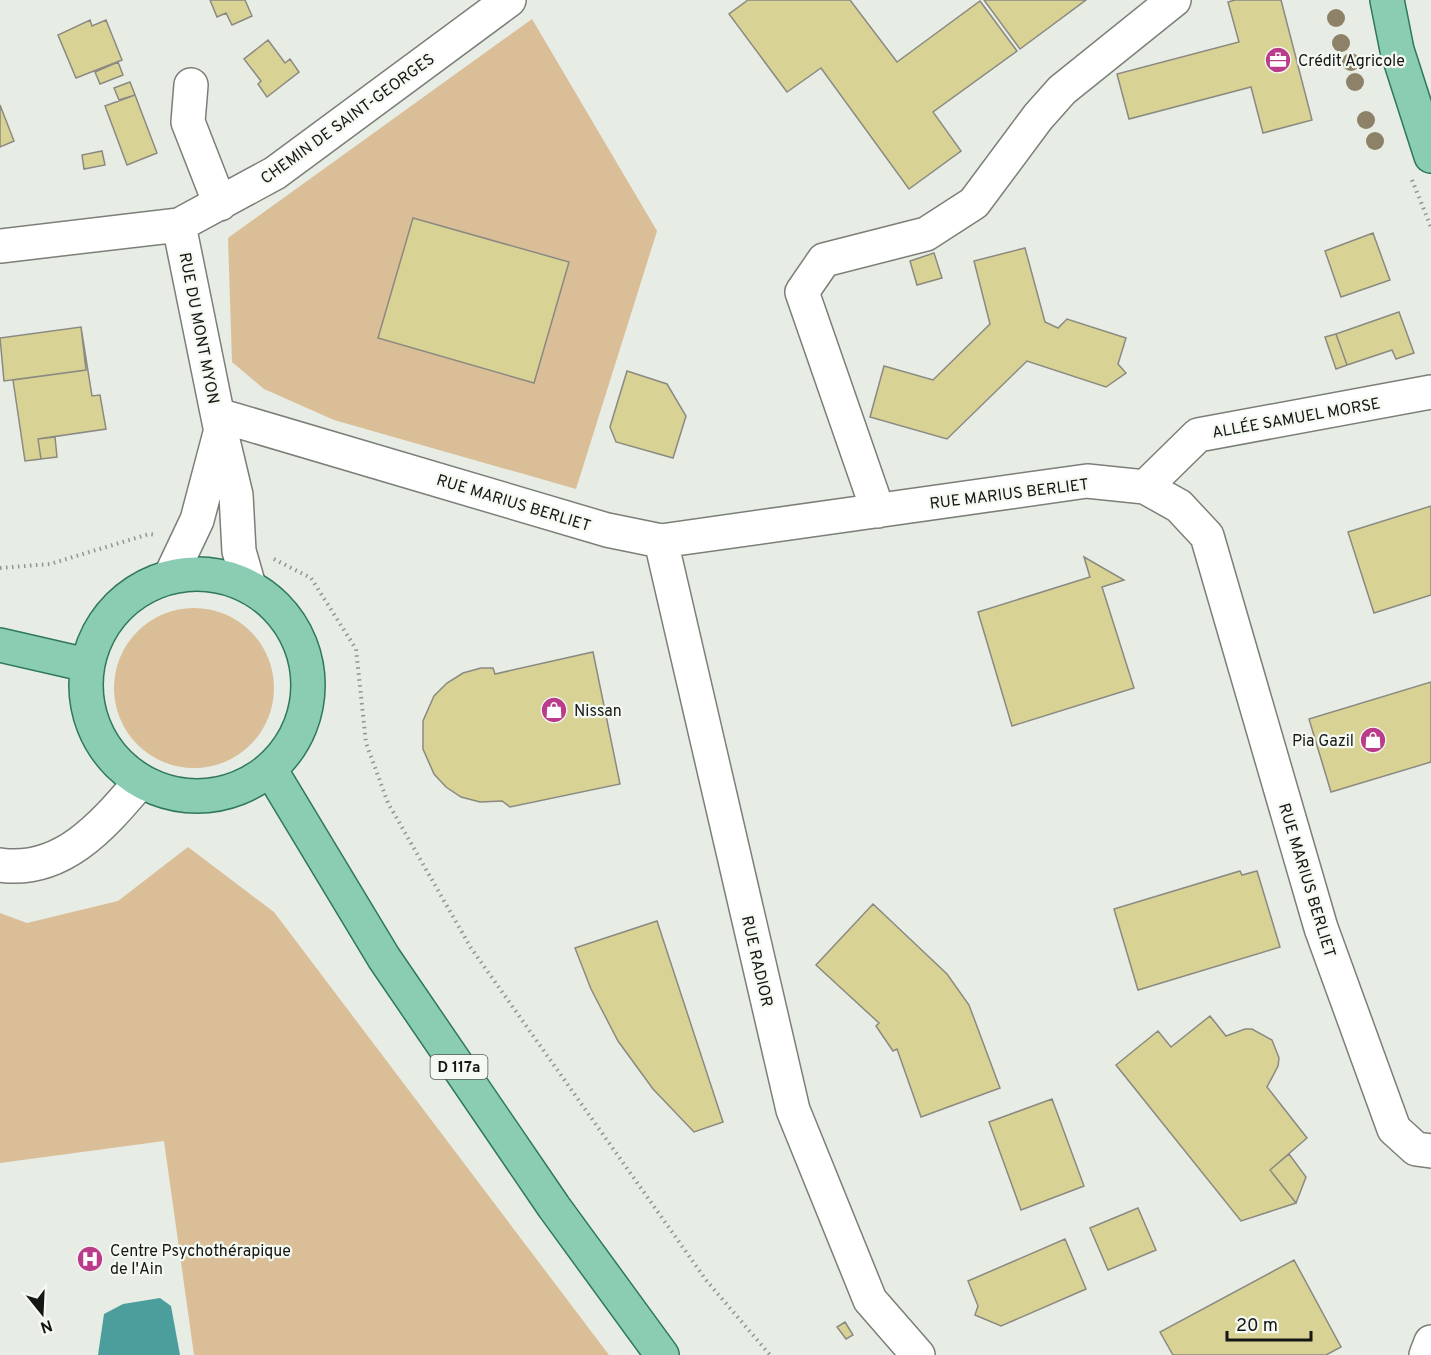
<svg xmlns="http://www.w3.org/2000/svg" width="1431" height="1355" font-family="Overpass,sans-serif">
	<rect width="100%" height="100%" fill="#e7ece4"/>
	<path fill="#dabe98" d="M532,19L657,231L576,489L334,420L264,389L232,362L228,238Z
		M114 688a80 80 0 1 1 160 0a80 80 0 1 1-160 0Z
		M188,847L274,912L609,1355H194L164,1141L0,1163V913L27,923L118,901Z"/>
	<path fill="#4c9e9c" d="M160,1298L171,1306L180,1355H98L104,1314L123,1304Z"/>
	<path fill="#d8d395" stroke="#8b8a82" stroke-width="1.5" d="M210,0H245L252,16L232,25L226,13L217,17Z
		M748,0H850L897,62L980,1L1017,51L933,112L961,151L909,189L821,68L787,92L729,14Z
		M984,0H1086L1020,49Z
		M1235,0H1281L1312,120L1263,133L1251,87L1129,119L1117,74L1239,42L1228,2Z
		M90,20L92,26L106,20L122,60L76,78L58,35Z
		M268,40L285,63L290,59L299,72L267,97L258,84L261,81L244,59Z
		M118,62L123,75L100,84L95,72Z
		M130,82L135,95L119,100L114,88Z
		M135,95L157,153L127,165L105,106Z
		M0,105L14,141L0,147Z
		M102,151L105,165L84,169L82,155Z
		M413,218L569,262L534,383L378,338Z
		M1373,233L1390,280L1341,297L1325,251Z
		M1025,248L1045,322L1058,328L1067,319L1126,338L1118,364L1126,373L1106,387L1027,361L947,439L870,417L884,366L933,380L990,324L974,261Z
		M934,253L942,278L917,285L910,261Z
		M1399,312L1414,353L1396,359L1392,350L1347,365L1336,334Z
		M81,327L86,370L4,381L0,338Z
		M81,327L92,396L100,395L106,429L38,439L41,459L25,461L13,380L86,370Z
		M1336,334L1347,365L1336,369L1325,337Z
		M627,371L667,384L686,416L673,458L616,442L610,427Z
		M55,437L57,457L41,459L38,439Z
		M1431,506V595L1374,613L1348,532Z
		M1084,557L1124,580L1102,587L1134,688L1012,726L978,612L1090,577Z
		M593,652L620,784L510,807L502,801L480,802L461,797L446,787L434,774L423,749V721L434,696L447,683L463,673L481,668H493L495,674Z
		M1431,682V762L1331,792L1309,719Z
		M1240,871L1242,875L1257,871L1280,947L1138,990L1114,909Z
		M873,904L947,974L969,1005L1000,1088L921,1117L897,1049L893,1051L876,1026L879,1023L816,965Z
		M657,921L723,1122L694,1132L653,1089L618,1041L591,989L575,948Z
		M1210,1016L1226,1036L1245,1029H1252L1272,1040L1279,1058L1278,1066L1267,1087L1307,1138L1270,1170L1296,1203L1241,1221L1116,1065L1158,1031L1171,1047Z
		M1052,1099L1084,1186L1021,1210L989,1122Z
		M1289,1154L1306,1177L1296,1203L1270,1170Z
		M1138,1208L1156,1250L1108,1270L1090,1228Z
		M1065,1239L1086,1289L1001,1326L975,1315L978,1306L968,1281Z
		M1294,1260L1341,1347L1326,1355H1173L1160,1332Z
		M845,1322L853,1335L846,1339L837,1327Z"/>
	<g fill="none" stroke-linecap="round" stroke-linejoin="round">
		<g stroke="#7b7f78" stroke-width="36">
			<path id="minor" d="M191,85L188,122L220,204
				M179,225L221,432L236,495L239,551L249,586
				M0,246L179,225L275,173L509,0
				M218,415L607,530L661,541L1087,481L1145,487L1179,506L1207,536L1321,928L1394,1129L1416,1149L1431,1151
				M1145,487L1198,435L1431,392
				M878,511L802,292L824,260L926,234L974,203L1038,117L1062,90L1174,0
				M661,541L793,1110L870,1300L918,1355
				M170,577L197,520L220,433
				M0,865C63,874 104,824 140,782
				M1426,1355L1431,1342"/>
		</g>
		<g stroke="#2f785a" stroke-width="36">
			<path id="major" d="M1387,0L1397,50L1431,156
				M86 685a111 111 0 1 1 222 0a111 111 0 1 1-222 0Z
				M0,645L87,665
				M270,769L384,958L554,1207L662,1355"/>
		</g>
		<path stroke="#91958f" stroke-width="4" stroke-dasharray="1.5 4.5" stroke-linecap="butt" d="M1412,180L1431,227
			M274,559L311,578L356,649L366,743L388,803L471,948L706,1280L770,1355
			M0,568L50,564L149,534L157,535"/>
		<use href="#minor" stroke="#fff" stroke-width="33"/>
		<use href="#major" stroke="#8acdb2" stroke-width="33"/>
	</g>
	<g fill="#8d8167">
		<circle cx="1336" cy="18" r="9"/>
		<circle cx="1341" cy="43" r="9"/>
		<circle cx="1351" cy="62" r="9"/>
		<circle cx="1355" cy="82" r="9"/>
		<circle cx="1366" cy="120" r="9"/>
		<circle cx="1375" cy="141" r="9"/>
	</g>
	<defs>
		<g id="office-disc" transform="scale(1.35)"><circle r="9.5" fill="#b93b8a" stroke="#f4f9f1"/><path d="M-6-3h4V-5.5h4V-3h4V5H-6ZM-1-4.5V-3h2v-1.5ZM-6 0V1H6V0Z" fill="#fff"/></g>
		<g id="shop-disc" transform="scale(1.35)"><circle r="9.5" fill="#b93b8a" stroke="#f4f9f1"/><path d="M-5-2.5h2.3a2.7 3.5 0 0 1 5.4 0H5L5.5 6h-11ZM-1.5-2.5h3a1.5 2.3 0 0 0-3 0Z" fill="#fff"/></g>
		<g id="hospital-disc" transform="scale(1.35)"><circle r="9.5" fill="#b93b8a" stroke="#f4f9f1"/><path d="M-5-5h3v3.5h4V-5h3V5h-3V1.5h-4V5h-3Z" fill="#fff"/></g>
	</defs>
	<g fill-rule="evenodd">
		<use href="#office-disc" x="1278" y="60"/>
		<use href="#shop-disc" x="554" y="710"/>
		<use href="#shop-disc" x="1373" y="740"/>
		<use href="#hospital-disc" x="90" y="1259"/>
	</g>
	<g text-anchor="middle" stroke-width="4.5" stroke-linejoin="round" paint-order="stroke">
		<rect fill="#f4f9f1" stroke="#595b57" stroke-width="1.5" x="430.5" y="1055" width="57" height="24" rx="4.5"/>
		<g font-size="15" font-weight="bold" fill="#161715">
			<text x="459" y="1072">D 117a</text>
		</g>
		<g font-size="16" fill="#161715" stroke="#f4f9f1" text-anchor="start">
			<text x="1298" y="66">Crédit Agricole</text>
			<text x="574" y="716">Nissan</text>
			<text x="1354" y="746" text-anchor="end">Pia Gazil</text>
			<text x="110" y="1256">Centre Psychothérapique<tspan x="110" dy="18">de l'Ain</tspan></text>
		</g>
		<g font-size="16" fill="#161715" stroke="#f4f9f1">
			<text transform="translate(347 118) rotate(-36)" y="6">CHEMIN DE SAINT-GEORGES</text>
			<text transform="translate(200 328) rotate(79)" y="6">RUE DU MONT MYON</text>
			<text transform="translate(1296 417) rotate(-10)" y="6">ALLÉE SAMUEL MORSE</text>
			<text transform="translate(1009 493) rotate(-7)" y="6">RUE MARIUS BERLIET</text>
			<text transform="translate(514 502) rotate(17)" y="6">RUE MARIUS BERLIET</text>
			<text transform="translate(1308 880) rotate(73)" y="6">RUE MARIUS BERLIET</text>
			<text transform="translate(758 961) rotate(77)" y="6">RUE RADIOR</text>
		</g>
	</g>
	<g transform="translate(42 1313) rotate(162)" stroke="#f4f9f1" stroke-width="4.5" paint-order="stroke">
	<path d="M0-4.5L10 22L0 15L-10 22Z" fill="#161715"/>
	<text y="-9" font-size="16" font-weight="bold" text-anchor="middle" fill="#161715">N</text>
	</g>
	<path d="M1227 1331v9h84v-9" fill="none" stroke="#161715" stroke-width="3"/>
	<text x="1236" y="1331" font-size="18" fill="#161715" stroke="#f4f9f1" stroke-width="4.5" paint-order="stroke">20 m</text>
</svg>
